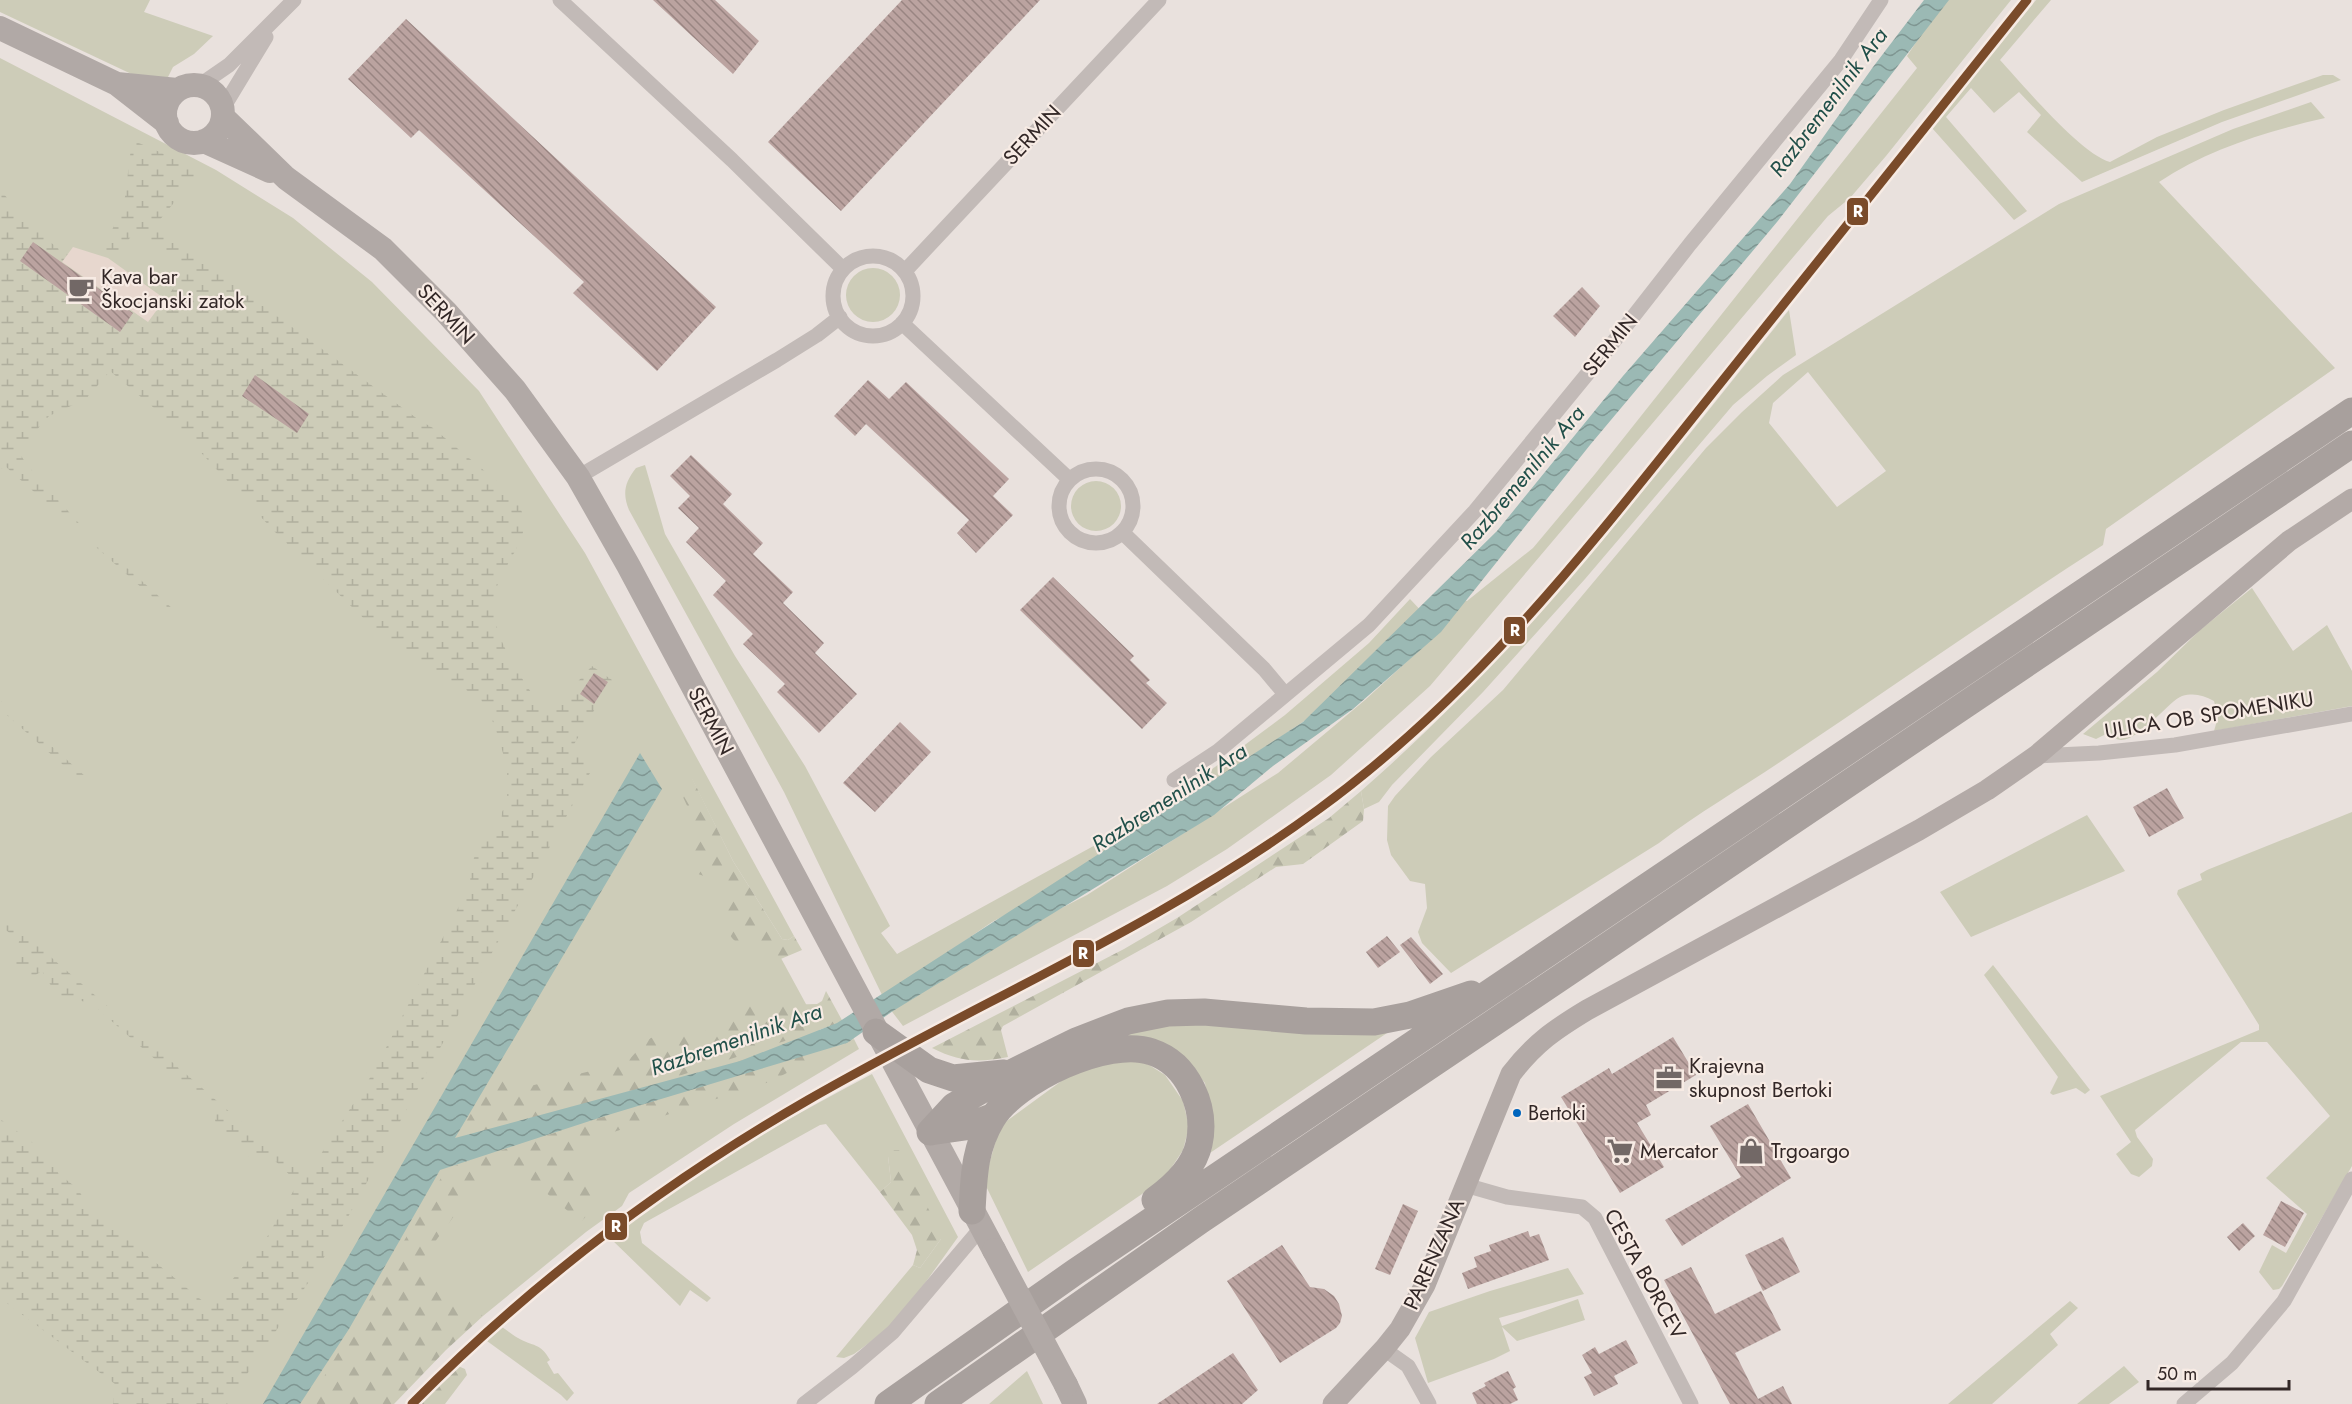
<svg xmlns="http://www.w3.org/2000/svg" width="2352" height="1404" font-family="Jost,sans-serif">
	<defs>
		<pattern id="forest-firs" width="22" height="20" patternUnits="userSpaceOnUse" patternTransform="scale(1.5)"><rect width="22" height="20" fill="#cdccb8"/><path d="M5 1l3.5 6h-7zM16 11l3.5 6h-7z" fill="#b0af9e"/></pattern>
		<pattern id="wetland-marsh" width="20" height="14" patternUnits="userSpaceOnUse" patternTransform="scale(1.5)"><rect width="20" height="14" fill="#cdccb8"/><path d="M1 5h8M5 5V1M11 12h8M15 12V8" fill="none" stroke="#b0af9e"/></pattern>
		<pattern id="water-waves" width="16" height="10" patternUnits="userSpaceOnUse" patternTransform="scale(1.5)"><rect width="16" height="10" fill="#9bb9b4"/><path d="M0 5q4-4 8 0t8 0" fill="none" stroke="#7f9692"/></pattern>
		<pattern id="building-back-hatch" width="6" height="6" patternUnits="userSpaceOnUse" patternTransform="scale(1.5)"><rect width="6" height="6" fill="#bba3a0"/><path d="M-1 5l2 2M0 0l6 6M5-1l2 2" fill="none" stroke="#998582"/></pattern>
	</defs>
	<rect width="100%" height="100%" fill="#e9e1dd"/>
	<path fill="#cdccb8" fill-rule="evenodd" d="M0,0H150L144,12L213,36L194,54L173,67L165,83L159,87L0,12Z
		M1944,0H2011L1886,156L1850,198L1828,216L1430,686L1331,775L1227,849L1167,886L903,1026L890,1009L997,941L1087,895L1278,773L1365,700L1425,645L1461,599L1467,601L1533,548L1595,474L1917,68L1907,56Z
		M2036,0H2051L2000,60C2023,85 2081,154 2110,162L2157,137L2224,110L2323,75H2333L2341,80L2222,122L2082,182L2027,132L2041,115L2019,92L1994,113L1971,88L1946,117L2027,211L2014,220L1932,128Z
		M0,58L216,170L293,218L372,282L479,391L585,553L794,936L788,940L782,939L733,861L692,779L684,780L831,1050L854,1039L859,1049L734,1124L629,1193L622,1206L586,1232L483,1316L480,1315L388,1404H0Z
		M2311,102L2325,118C2268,131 2208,149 2159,182L2335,368L2106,529L2103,545C1994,615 1888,690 1780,762C1740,789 1698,813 1659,843L1451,973L1422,943L1418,932L1427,908L1425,884L1410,881L1391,855L1387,840L1388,806L1395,796L1431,757L1503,690L1706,448L1742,412L1783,375L2059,204L2233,129ZM1808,372L1886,471L1837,507L1769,423L1773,403Z
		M846 295a27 27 0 1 1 54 0a27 27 0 1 1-54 0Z
		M1789,310L1796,355L1767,376L1733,405L1585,579L1483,692L1392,785L1379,802L1364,809L1361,791C1524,649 1654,477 1789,310Z
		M645,465L665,534L735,656L805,766L890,926L881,933L897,954L1099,843L1215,767L1285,715L1369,643L1410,599L1425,615L1340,697L1049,892L992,922L883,997L784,792L629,510C622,493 625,482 636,468Z
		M1071 506a25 25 0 1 1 50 0a25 25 0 1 1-50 0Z
		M2252,588L2293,651L2327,625L2352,671V706L2214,731L2218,717L2214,701C2203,695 2194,693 2182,696C2167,701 2125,761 2110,732L2096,739L2083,734L2157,672L2200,630Z
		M2352,812V1166L2282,1286L2279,1289L2273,1290L2259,1272L2272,1245L2286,1253L2307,1214L2266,1178L2330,1116L2267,1042H2241L2135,1130L2137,1137L2153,1159L2152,1166L2139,1177L2131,1174L2116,1154L2131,1142L2100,1096L2259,1030V1025L2177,894L2178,890L2202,880L2200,874L2207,870Z
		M2087,815L2125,871L1971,937L1940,892Z
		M1993,965L2090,1090L2085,1094L2076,1088L2053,1095L2050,1093L2058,1077L1984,975Z
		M1188,1020L1324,1032L1387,1033L1207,1155L1212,1130L1205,1083L1177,1053L1122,1035Z
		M1111,1059L1146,1063L1165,1075L1183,1101L1189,1127L1183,1150L1164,1179L1028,1272L984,1182L1000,1126L1071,1074Z
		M872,1074L958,1237L905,1311L884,1332L854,1354L844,1358L836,1357L913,1265L920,1268L941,1239L888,1156L891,1182L880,1192L826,1124L820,1125L644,1223L640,1232L642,1243L711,1298L707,1302L690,1290L680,1306L610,1238C690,1173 781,1122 872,1074Z
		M1568,1268L1584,1294L1499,1318L1502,1326L1578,1299L1585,1320L1517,1341L1502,1327L1510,1351L1494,1359L1428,1383L1415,1338L1429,1312L1490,1291Z
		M2070,1301L2078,1308L2050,1334L2058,1345L1992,1404H1948Z
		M502,1327C507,1330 512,1335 518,1338C533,1347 540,1342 550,1360L547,1362L554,1374L558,1373L574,1393L567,1401L561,1395L487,1341Z
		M2124,1366L2139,1382L2109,1404H2077Z
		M1027,1371L1043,1404H989Z"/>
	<path fill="url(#forest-firs)" d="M692,778L733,861L782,939L788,940L794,936L802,950L776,961L771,959C763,938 743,952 732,938C724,927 726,892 725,877L722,872L715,871L704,876L698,874L694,860L691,814L675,780Z
		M1361,791L1364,809L1363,821L1303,864L1276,867L1191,922L1003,1026L1001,1030L1008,1057C978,1063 960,1062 932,1048L1124,949L1177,918L1329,818Z
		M826,991L843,1022L456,1149L454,1143L492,1077L526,1087L627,1062L647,1040L653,1037L703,1033L735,1008L743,1006L817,1004L822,1001Z
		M851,1035L854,1039L769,1082L592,1139C549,1172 607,1177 596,1203C593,1210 585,1217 581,1222L508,1161L491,1166L420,1262L419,1268L423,1274L483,1316L446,1350L394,1404H308L444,1173L451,1167Z
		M894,1150H899L941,1234V1239L920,1268L913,1265L917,1250L912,1235L880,1192L891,1182L888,1156Z
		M458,1366L465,1369L467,1375L445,1404H420Z"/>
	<path fill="url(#wetland-marsh)" fill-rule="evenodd" d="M132,140L201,170L158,222V229L419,420L433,428L511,493C532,521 525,534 509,562C504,571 499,581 495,591C486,632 521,675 541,708L545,712L549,713L592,666L612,680L573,746L577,753L582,755L590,773L348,1217L314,1274L227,1404H113L115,1384L0,1298V1119L44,1151L59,1174L78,1189L89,1208L210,1307L267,1237L298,1183L271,1157L262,1161L245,1155L217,1129L213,1110L92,1004L68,997L61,1002L42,971L34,976L15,970L19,941L0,925V913L232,1114L303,1173L314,1165L373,1073L470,885C471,870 472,851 486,841C491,837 496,835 501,830L502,812L507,802V766L494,724L480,698L396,650L273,530L179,429L110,371L86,399L49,416L18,451L27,465L84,529L173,609L170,613L5,466L0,470V190C18,209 74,281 102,256L125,197ZM134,232L187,270L167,297L115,259Z
		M0,700L86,777L81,781L0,709Z"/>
	<path fill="#e7d7ce" d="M73,247L108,258L165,299L148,322L62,262Z"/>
	<path fill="url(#water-waves)" d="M1924,0H1949L1777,222L1590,445L1441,632L1353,709L1273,766L1214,815L893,1011L847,1043L608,1115L440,1170L349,1329L300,1404H263L640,753L662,789L455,1138L740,1061L837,1023L1303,722L1497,531L1623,376L1790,184L1873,67Z"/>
	<path fill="url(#building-back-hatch)" d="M653,0H715L759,41L733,74Z
		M902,0H1040L841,211L768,142Z
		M406,19L716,307L657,371L573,293L584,282L419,130L411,138L348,79Z
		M33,242L133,313L120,332L20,261Z
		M1582,287L1600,306L1575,337L1553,316Z
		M255,375L309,414L297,433L242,396Z
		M868,380L889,399L906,382L1009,479L993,496L1013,515L976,553L957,533L969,520L866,424L855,436L834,416Z
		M691,455L732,494L723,504L763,543L753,554L793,592L783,603L824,643L815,653L857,694L819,733L777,692L785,684L743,644L753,634L713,595L726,581L686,542L699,528L678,508L690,496L670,476Z
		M1053,577L1134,656L1130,660L1150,680L1146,683L1167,703L1142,729L1020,610Z
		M594,673L608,682L594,704L580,694Z
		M900,722L931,752L875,812L843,783Z
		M2167,788L2184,818L2149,837L2133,807Z
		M1387,936L1400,952L1378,968L1366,952Z
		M1411,937L1443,974L1430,984L1400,945Z
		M1673,1037L1696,1075L1646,1105L1651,1115L1637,1123L1664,1167L1620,1193L1561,1097L1609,1068L1612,1074Z
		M1748,1104L1791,1178L1682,1246L1665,1220L1741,1177L1710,1126Z
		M2281,1201L2304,1213L2285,1247L2263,1235Z
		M1403,1204L1418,1211L1390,1275L1375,1269Z
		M2243,1223L2255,1236L2239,1251L2227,1237Z
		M1528,1231L1530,1237L1539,1234L1549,1260L1468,1289L1462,1273L1477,1267L1474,1257L1491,1251L1489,1245Z
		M1783,1237L1800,1272L1763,1291L1745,1255Z
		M1282,1245L1310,1287L1324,1289L1334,1296L1339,1304L1342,1316L1340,1323L1336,1328L1280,1363L1227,1281Z
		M1691,1267L1715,1314L1761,1291L1781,1330L1735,1353L1758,1399L1783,1386L1792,1404H1730L1664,1280Z
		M1626,1340L1638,1363L1614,1376L1618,1384L1594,1396L1584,1377L1592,1373L1582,1355L1595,1347L1599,1354Z
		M1233,1353L1258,1390L1242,1404H1157Z
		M1508,1371L1516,1387L1513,1389L1518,1400L1510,1404H1477L1472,1393L1486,1386L1484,1383Z"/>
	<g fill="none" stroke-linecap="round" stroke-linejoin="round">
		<path stroke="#c2bab7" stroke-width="15" d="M560,0L732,160L843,269
			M200,85L229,65L294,0
			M223,108L266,37
			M833 296a40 40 0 1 1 80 0a40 40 0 1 1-80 0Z
			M905,271L1159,0
			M902,323L1070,480
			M1059 506a37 37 0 1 1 74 0a37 37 0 1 1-74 0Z
			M578,477L777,360L817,335L840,317
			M1122,532L1264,669L1285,694
			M2036,756L2099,753L2175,745L2352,714
			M1174,780L1218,751L1369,625L1475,511L1611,345L1690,244L1841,60L1881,0
			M1465,1185L1507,1197L1582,1207L1595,1218L1691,1404
			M1384,1349L1408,1366L1429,1404
			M804,1404L852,1367L893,1332L981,1228
			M2184,1404L2232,1363L2284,1301L2352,1179"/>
		<path stroke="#b3aaa7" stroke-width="21" d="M1333,1404L1384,1349L1400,1329L1425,1285L1511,1074C1535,1043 1554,1030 1587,1010L1919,830L1987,790L2036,756L2289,541L2352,499"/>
		<path stroke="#b1a9a6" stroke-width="24" d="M0,28L117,84L167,123
			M117,84L177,90
			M165 114a29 29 0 1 1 58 0a29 29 0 1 1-58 0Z
			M223,117L286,178L383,249L446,312L515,390L578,477L628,565L994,1250
			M204,141L270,171
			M1066,1385L1075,1404"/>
		<path stroke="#a8a09d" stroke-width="27" d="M876,1032L929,1070L953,1078L1004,1073
			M930,1132L954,1106L1011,1073L1076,1041L1128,1021L1168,1013L1204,1012L1306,1021L1374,1022L1410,1015L1471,994
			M930,1132L965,1127L994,1116
			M972,1211C974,1177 974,1149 992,1119C1015,1081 1108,1036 1152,1052C1188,1064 1207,1108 1199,1144C1194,1167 1173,1187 1155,1200
			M888,1404L1075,1272L2352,411
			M938,1404L1201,1220L2352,444"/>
		<path stroke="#b1a9a6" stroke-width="24" d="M994,1250L1066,1385"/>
		<g stroke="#f7ebe4" stroke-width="14">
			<path id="rail-1" d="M412,1404C530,1284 662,1184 808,1100C978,1002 1160,926 1319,809C1475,695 1587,550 1707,400C1814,267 1920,133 2027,0"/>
		</g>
		<use href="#rail-1" stroke="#7a4b2a" stroke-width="9"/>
	</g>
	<defs>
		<g id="cafe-bare" transform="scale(2.07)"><path d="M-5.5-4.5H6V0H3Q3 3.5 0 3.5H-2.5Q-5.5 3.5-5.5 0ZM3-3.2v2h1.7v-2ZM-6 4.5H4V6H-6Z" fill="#726866" stroke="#f7ebe4" stroke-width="2.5" paint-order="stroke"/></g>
		<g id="office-bare" transform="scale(2.07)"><path d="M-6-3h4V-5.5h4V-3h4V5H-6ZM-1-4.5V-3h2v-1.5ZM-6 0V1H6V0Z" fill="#726866" stroke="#f7ebe4" stroke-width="2.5" paint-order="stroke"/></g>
		<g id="supermarket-bare" transform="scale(2.07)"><path d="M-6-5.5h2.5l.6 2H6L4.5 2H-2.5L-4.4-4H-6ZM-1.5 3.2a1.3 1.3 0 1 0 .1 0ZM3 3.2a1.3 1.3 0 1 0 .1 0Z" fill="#726866" stroke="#f7ebe4" stroke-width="2.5" paint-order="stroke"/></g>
		<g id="shop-bare" transform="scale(2.07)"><path d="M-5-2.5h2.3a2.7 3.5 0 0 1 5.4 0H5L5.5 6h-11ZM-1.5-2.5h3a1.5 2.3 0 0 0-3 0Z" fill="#726866" stroke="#f7ebe4" stroke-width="2.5" paint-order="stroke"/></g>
	</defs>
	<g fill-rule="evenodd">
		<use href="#cafe-bare" x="81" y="289"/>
		<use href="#office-bare" x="1669" y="1078"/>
		<use href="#supermarket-bare" x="1620" y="1151"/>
		<use href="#shop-bare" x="1751" y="1151"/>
	</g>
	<circle fill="#0065bd" stroke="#f7ebe4" stroke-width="2" cx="1517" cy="1113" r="5"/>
	<g text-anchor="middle" stroke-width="4.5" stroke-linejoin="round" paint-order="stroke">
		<g font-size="20" fill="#322726" stroke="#f7ebe4" text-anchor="start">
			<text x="1528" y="1120">Bertoki</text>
		</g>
		<g font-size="21" fill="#322726" stroke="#f7ebe4">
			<text transform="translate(1032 135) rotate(-47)" y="7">SERMIN</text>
			<text transform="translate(446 314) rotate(47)" y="7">SERMIN</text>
			<text transform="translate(1610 345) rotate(-51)" y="7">SERMIN</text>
			<text transform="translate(2209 715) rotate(-9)" y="7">ULICA OB SPOMENIKU</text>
			<text transform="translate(711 721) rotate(62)" y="7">SERMIN</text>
			<text transform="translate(1434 1254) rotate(-66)" y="7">PARENZANA</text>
			<text transform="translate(1645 1274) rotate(61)" y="7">CESTA BORCEV</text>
		</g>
		<g font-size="21" fill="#322726" stroke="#f7ebe4" text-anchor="start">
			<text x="101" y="284">Kava bar<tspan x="101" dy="24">Škocjanski zatok</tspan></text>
			<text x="1689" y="1073">Krajevna<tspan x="1689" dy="24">skupnost Bertoki</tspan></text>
			<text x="1640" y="1158">Mercator</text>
			<text x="1771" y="1158">Trgoargo</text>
		</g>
		<g font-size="22" font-style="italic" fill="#204f49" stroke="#f7ebe4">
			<text transform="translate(1828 102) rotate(-53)" y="8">Razbremenilnik Ara</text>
			<text transform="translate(1522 477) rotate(-50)" y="8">Razbremenilnik Ara</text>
			<text transform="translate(1169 797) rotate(-33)" y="8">Razbremenilnik Ara</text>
			<text transform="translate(736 1039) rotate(-19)" y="8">Razbremenilnik Ara</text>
		</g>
	</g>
	<g stroke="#f7ebe4" stroke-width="2">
		<rect x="1846" y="197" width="23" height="29" rx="6" fill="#7a4b2a"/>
		<rect x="1503" y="616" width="23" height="29" rx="6" fill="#7a4b2a"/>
		<rect x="1072" y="939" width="23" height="29" rx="6" fill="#7a4b2a"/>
		<rect x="604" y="1212" width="24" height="29" rx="6" fill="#7a4b2a"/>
	</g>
	<g font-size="16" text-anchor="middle" font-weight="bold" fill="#fff">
		<text x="1858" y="217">R</text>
		<text x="1515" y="636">R</text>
		<text x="1083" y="959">R</text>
		<text x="616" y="1232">R</text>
	</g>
	<path d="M2148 1380v9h141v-9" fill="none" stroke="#322726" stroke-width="3"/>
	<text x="2157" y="1380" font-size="18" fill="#322726" stroke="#f7ebe4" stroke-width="4.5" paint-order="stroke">50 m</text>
</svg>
